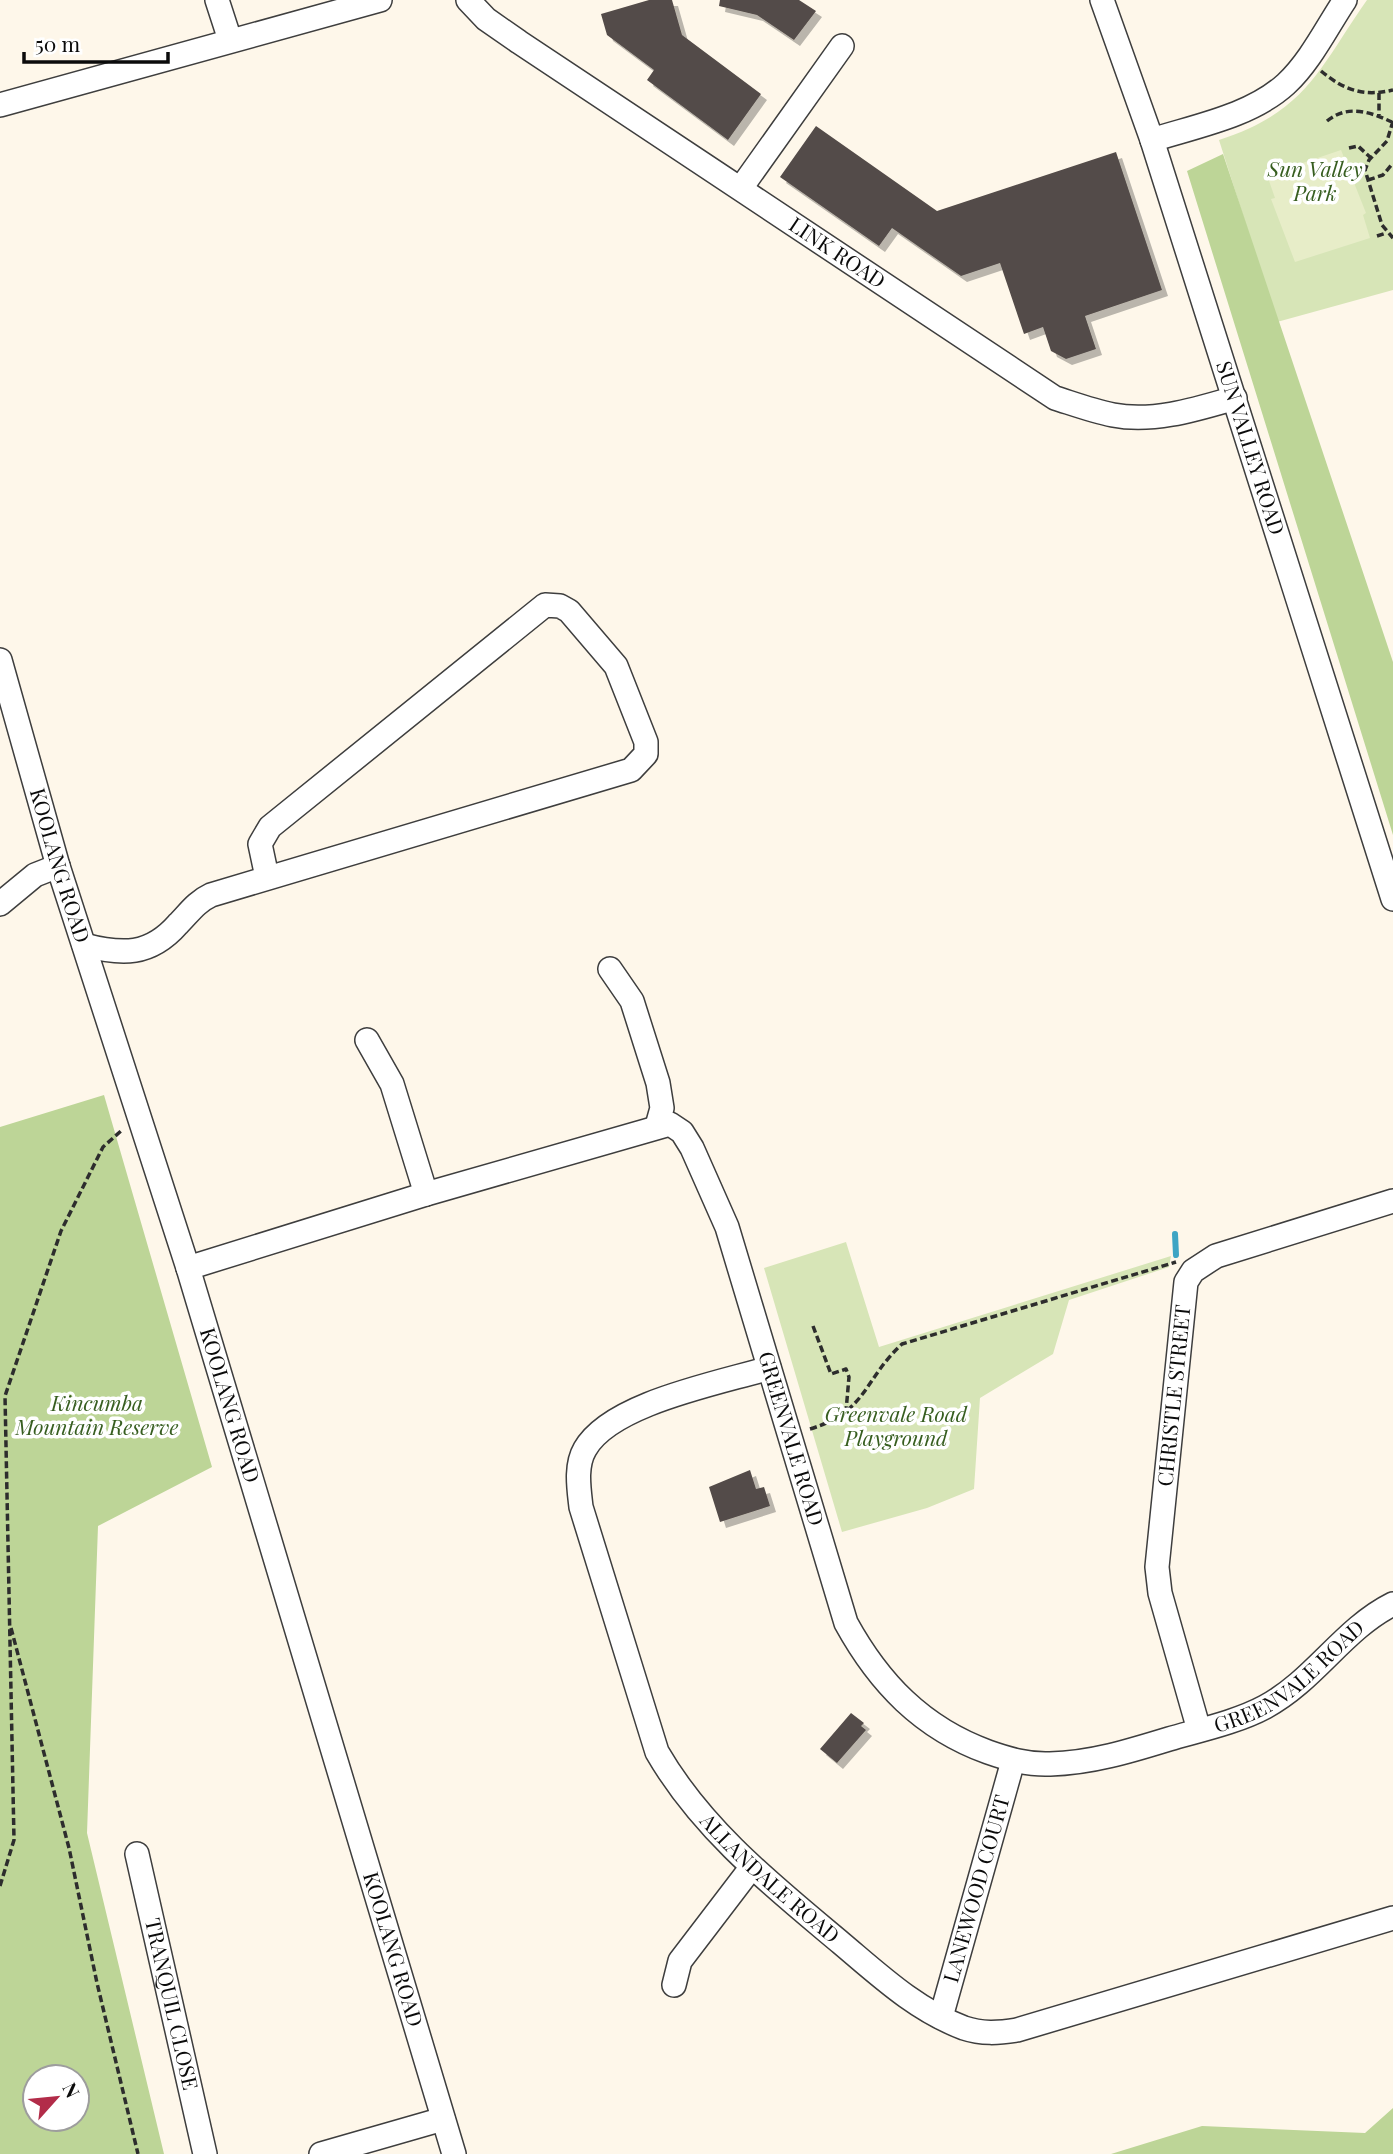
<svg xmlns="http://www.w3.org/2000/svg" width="1393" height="2154" font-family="'Playfair Display',serif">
	<defs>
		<filter id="shadow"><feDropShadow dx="6" dy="6" stdDeviation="0" flood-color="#0004"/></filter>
	</defs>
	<rect width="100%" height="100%" fill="#fef7ea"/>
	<path fill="#d7e5b7" d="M1367,0H1393V290L1277,322L1219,140C1307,111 1318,70 1367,0Z
		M846,1242L879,1347L1171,1256L1169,1267L1069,1300L1053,1354L980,1398L974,1489L927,1508L842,1532L764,1268Z"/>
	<path fill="#bdd597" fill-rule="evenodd" d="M1223,154L1393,662V835L1187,171Z
		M104,1095L212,1467L98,1526L87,1833L164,2154H0V1127ZM35,2077H77V2119H35Z
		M1393,2108V2154H1111L1202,2126L1365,2133Z"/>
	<path fill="#e7edc8" d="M1341,150L1366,213L1363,215L1370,238L1295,262L1271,199L1275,198L1267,175Z"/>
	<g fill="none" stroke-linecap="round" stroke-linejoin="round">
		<path stroke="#3ea5c4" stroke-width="6" d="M1175,1234L1176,1255"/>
	</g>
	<path fill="#534b48" filter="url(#shadow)" d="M649,0H672L682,35L761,94L728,140L647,80L654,70L607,35L601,14Z
		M720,0H799L816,11L794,40L757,15L719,6Z
		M816,126L937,211L1116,152L1162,290L1085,316L1096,349L1066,359L1051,351L1043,327L1024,334L1000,263L961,276L892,228L879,246L780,177Z
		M750,1470L756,1489L764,1487L770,1506L720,1522L709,1487Z
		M851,1713L864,1723L861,1726L866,1730L837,1763L820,1749Z"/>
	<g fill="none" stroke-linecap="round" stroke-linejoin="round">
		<g stroke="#3e3e3e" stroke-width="26">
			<g id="minor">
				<path d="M217,0L230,40"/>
				<path id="s1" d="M468,0L486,19L519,42L1055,398C1074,404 1093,411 1113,415C1153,423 1197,409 1235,398"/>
				<path id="s2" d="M1102,0L1152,140L1393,899"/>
				<path d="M0,105L380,0"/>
				<path d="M1152,140C1196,126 1251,116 1286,84C1310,62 1327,27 1345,0"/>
				<path d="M741,188L842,46"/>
				<path id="s3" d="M0,660L58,866L188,1268L454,2154"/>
				<path d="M0,904L35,875L58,866"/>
				<path d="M84,945C122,955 150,956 178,924C189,913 196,902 211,895L631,770L646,754V742L616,666L569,611L560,606L545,605L270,827L260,844L267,877"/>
				<path d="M610,969L632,1001L658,1083L662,1108L657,1126"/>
				<path d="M367,1040L392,1084L426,1194"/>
				<path id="s4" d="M188,1268L426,1194L670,1124L682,1132L692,1148L727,1227L846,1623C879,1683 922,1728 988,1752C1008,1759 1028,1765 1050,1764C1091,1763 1130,1751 1169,1739C1200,1730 1237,1722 1265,1707C1315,1680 1343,1629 1393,1604"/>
				<path id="s5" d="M769,1368C720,1383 611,1403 585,1449C575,1466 579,1489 581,1507L657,1752C702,1830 773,1886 841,1943C879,1975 916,2010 964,2028C982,2034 998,2033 1017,2030L1393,1918"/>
				<path id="s6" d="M1199,1730L1160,1593L1157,1567L1186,1282L1193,1271L1216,1256L1393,1201"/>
				<path id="s7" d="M137,1854L205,2154"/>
				<path d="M674,1985L680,1961L751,1868"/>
				<path id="s8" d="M941,2017L1013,1761"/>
				<path d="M321,2154L443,2119"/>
			</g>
		</g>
		<path stroke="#2d2d2d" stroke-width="3.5" stroke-dasharray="7 3.5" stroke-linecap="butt" d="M1321,71C1344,90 1363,97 1393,90
			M1379,93V115
			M1327,121C1348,104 1370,112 1392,122
			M1393,121L1387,141L1369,160L1365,170L1382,225L1393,238
			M1349,148L1358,146L1371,158
			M1368,180L1383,175L1393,163
			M1377,236L1386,233
			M813,1326L831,1374L846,1369L849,1377L846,1411
			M810,1429C868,1411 863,1380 902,1344L1176,1262
			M11,1628L69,1848L97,1983L138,2154
			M0,1886L14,1840L5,1396L61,1231L103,1147L121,1131"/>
		<use href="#minor" stroke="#fff" stroke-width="23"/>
	</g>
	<g text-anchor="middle" stroke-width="7" stroke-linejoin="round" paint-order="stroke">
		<g font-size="21" font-style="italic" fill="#375e20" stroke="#fff">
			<text x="1315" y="177">Sun Valley<tspan x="1315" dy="24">Park</tspan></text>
			<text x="97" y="1411">Kincumba<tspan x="97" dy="24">Mountain Reserve</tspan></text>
			<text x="896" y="1422">Greenvale Road<tspan x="896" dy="24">Playground</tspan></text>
		</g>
		<g font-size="21" fill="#0b0b0b" stroke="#fff">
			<text dy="7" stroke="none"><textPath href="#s1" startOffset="448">LINK ROAD</textPath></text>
			<text dy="7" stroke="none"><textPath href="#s2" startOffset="472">SUN VALLEY ROAD</textPath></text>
			<text dy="7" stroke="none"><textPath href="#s3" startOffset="214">KOOLANG ROAD</textPath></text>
			<text dy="7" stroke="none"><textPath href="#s6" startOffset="341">CHRISTLE STREET</textPath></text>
			<text dy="7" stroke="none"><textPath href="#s3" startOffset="780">KOOLANG ROAD</textPath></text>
			<text dy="7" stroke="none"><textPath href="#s4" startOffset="844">GREENVALE ROAD</textPath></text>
			<text dy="7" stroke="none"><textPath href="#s4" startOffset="1556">GREENVALE ROAD</textPath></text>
			<text dy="7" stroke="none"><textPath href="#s5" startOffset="691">ALLANDALE ROAD</textPath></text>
			<text dy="7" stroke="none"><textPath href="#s8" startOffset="133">LANEWOOD COURT</textPath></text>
			<text dy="7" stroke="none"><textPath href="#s3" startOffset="1348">KOOLANG ROAD</textPath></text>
			<text dy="7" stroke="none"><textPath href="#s7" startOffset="154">TRANQUIL CLOSE</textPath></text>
		</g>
	</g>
	<g transform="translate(56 2098) rotate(63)"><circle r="33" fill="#ffffff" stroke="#9d9d9d" stroke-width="2"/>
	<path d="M0-5L12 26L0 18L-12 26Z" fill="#b22c49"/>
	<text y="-10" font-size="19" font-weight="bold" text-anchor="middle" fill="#0b0b0b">N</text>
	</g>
	<path d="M24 52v10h144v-10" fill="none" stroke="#0b0b0b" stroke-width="3.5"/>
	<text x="35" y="52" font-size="21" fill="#0b0b0b" stroke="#ffffff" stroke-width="5" paint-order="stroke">50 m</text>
</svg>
